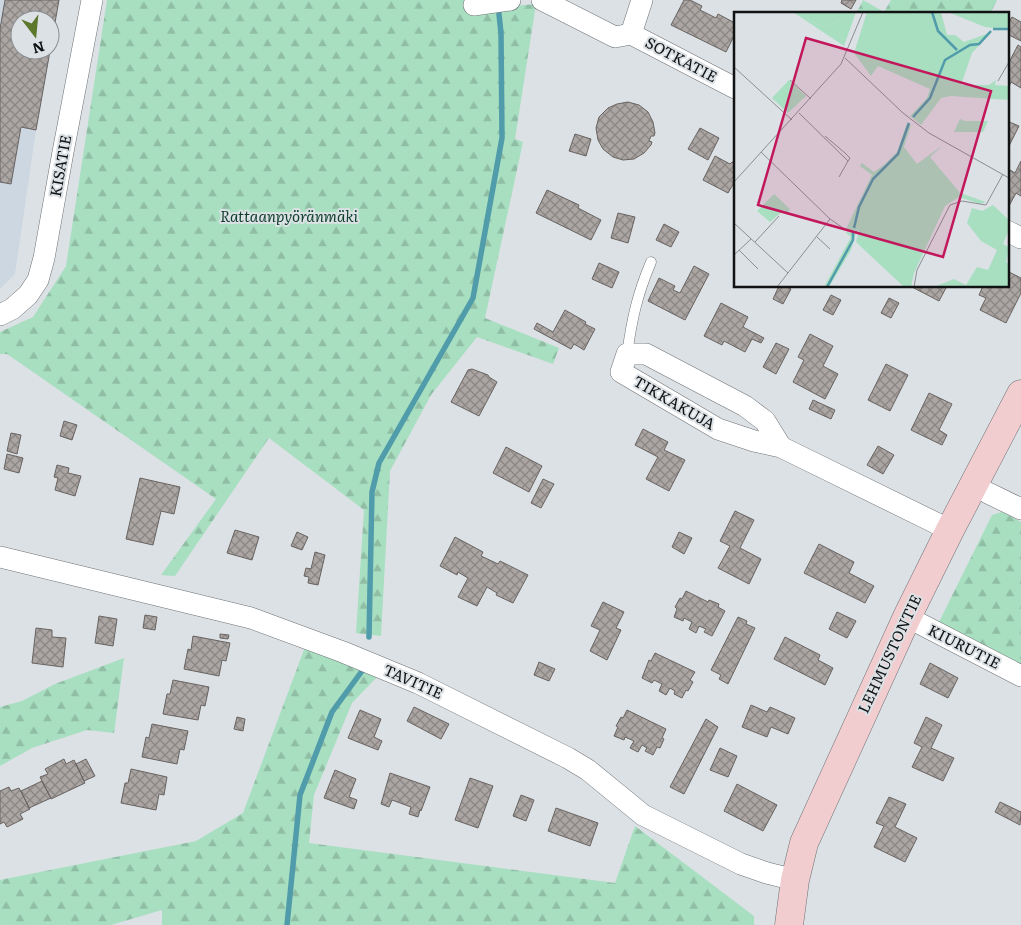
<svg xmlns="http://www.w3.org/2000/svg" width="1021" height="925" font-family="Literata,serif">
	<defs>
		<pattern id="forest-firs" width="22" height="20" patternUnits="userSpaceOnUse" patternTransform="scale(1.25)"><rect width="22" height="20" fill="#a8dfc1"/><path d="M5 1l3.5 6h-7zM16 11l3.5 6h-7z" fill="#90bea5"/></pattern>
		<pattern id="building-cross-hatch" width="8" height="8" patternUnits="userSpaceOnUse" patternTransform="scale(1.25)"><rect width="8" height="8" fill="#aba6a3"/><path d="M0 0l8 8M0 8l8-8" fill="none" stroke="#8a8684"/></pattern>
	</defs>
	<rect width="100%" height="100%" fill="#dce1e5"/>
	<path fill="#cdd7e2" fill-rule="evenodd" d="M0,0H59L36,130L15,274L0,289ZM20,20H50V50H20Z"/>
	<path fill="url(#forest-firs)" d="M107,0H467L468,10L536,4L515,139L523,142L485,318L559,348L553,364L477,337L431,395L390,471L381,636L356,633L364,510L269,438L175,576L161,575L216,499L7,354H0V332L33,317L66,266Z
		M863,0L884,12L891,0H997L990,14H856Z
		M1002,512L1021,522V670L937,626L992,515Z
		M305,647L377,677L352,703L314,795L309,843L615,883L635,826L754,916V925H162V910L111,925H0V880L196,841L243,813Z
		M124,658L114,733L87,730L32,748L0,766V707L22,701L55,684Z"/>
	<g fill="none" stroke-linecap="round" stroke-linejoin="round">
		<path stroke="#519caa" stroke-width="5.5" d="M369,637L372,492L379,463L473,298L502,138L501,33L498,5
			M287,925L300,795L332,712L362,671"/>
	</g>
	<path fill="url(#building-cross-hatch)" stroke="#686361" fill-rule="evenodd" d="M5,0H59L36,130L21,127L11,184L0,182V29ZM20,20H50V50H20Z
		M684,0H690L702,6L700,10L716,18L718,14L735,23V34L726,52L671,25Z
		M842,0H856L851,9L841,3Z
		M1012,17L1021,22V41L1007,34V25Z
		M1018,45L1021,47V88L1011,82L1008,89L1007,66Z
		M628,102L639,105L648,112L653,122L655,133L654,136H651L649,141L652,142L651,145L644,153L634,159L623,160L613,157L603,149L598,140L596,128L599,117L608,108L617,104Z
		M1007,121L1019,126L1009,146L1007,145Z
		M700,128L719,138L708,160L688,149Z
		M575,134L591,139L586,156L569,151Z
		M715,156L730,164L732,162L735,163V181L728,193L703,180Z
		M1021,161V196L1016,193L1009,206L1007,205V168L1015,173Z
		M547,190L579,205L578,208L601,220L591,240L536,213Z
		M618,213L635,217L628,243L611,238Z
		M664,224L679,232L671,247L656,240Z
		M599,263L619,272L612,288L592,279Z
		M694,266L709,274L685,320L648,301L659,278L675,286L673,290L680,293Z
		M1007,271L1021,278V293L1006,323L980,310L986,298L979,295L983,286H1007Z
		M779,286H786L791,289L783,304L773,299Z
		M910,286H947L939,301Z
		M831,295L841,300L833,315L823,310Z
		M889,298L899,303L891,318L881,313Z
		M721,303L748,317L743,327L764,338L761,343L752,339L745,352L724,341L722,345L704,336Z
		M565,310L586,322L585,324L595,329L584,350L574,344L571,349L534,329L537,323L553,332Z
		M810,334L833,346L823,366L838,374L825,399L793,382L804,360L798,357Z
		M776,343L789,349L776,374L763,367Z
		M886,364L908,375L890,411L868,400Z
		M472,369L488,375L489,377L497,382L479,416L451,402L468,370Z
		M929,393L952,404L939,430L947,435L942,445L911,430Z
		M813,400L835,410L831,419L809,409Z
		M64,421L77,425L72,440L60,436Z
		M643,429L668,442L664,450L685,460L669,491L646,479L658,457L635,445Z
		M11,433L21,435L17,454L7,451Z
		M878,446L894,455L883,474L867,465Z
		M506,447L542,466L529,492L493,473Z
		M7,454L23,458L19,473L4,469Z
		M57,465L69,468L68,473L81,476L75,496L55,490L58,478L54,477Z
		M140,478L180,487L174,514L161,511L153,545L126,539Z
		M543,479L554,484L541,508L531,503Z
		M735,511L754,520L740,548L761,559L749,584L718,568L730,546L720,541Z
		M235,530L259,537L252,560L227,553Z
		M297,532L308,537L302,550L291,546Z
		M679,532L692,538L684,554L672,547Z
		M455,537L483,552L481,556L498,564L500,561L528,575L513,603L496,595L497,593L487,587L477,606L458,597L468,578L458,572L457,575L440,566Z
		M819,544L854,562L849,573L874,586L865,603L804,573Z
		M315,552L325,555L318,585L308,583L309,577L304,576L306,568L311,569Z
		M686,591L708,602L709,600L719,604L718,607L725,611L712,636L704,632L706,629L699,626L696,633L689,629L692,622L684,618L683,621L674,617L677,609L675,607L680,598L682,599Z
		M603,602L624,612L616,628L621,630L607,660L590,651L600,630L591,626Z
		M837,612L856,621L847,638L829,629Z
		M145,615L157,617L155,630L143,628Z
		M99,616L117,619L113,646L95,643Z
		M738,617L747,621L746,624L755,628L728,684L719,679L721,675L711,670Z
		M36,628L52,630V637L66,638L63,667L32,663Z
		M220,634L229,635L228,639L220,638Z
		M193,636L230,643L226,661L222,660L219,676L184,669L188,649L191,650Z
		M785,637L820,655L818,660L833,668L825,685L774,659Z
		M655,653L695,672L690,680L693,682L688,691L686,690L682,698L674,694L675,691L670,688L666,695L659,691L662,684L654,680L652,683L642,678L649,660L651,661Z
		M539,662L555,669L549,681L534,675Z
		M930,663L958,678L948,698L920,684Z
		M173,680L209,687L205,706L201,705L198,720L163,714L167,694H170Z
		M751,705L767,712L770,707L795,718L788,734L771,727L767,737L742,727Z
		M414,707L449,724L441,739L407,721Z
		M360,710L381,719L374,737L382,741L378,750L348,738Z
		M627,710L666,729L662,738L664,739L660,748L657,747L653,755L645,751L647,748L642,745L638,752L630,748L634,741L625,737L624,740L614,736L618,727L616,726L621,717L623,718Z
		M237,717L245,719L243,731L234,729Z
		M926,717L942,725L931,748L954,758L943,781L912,767L922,747L914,743Z
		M706,719L718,727L684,794L670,787Z
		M152,724L188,731L184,750L180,749L177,764L142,757L146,737L149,738Z
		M720,748L737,756L728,777L710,770Z
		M64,759L66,764L74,760L85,783L51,799L40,777L48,774L45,769Z
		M86,759L95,776L84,781L76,764Z
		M131,769L167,777L164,795L159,794L156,810L121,803L125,783H128Z
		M335,770L356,779L349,797L357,800L354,809L324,798Z
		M390,773L430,787L421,811L420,810L418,817L409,814L411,807L392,800L389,807L381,804Z
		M470,778L493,786L478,828L455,820Z
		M42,781L51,798L29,808L21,791Z
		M737,784L777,805L763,831L724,811Z
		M9,787L11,791L19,788L30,809L20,814L23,819L7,827L4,822L0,824V791Z
		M521,795L534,800L526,821L513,816Z
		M889,797L906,804L895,827L917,838L905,862L874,847L884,826L876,823Z
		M1000,802L1021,812L1020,825L995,812Z
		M556,808L598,823L590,846L548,831Z"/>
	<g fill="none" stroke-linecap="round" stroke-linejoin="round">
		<g stroke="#6e7276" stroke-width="11">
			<path id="service" d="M627,354C632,319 637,295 651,262"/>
		</g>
		<g stroke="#6e7276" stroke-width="22">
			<path id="minor" d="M542,0L615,37L631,34
				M642,0L631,34L735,88
				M474,5L510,0
				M1007,231L1021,238
				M0,315L12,309L28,295L38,280L44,258L63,152L92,0
				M781,447L754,441L718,429L621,372L627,354H646L745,406L765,421L781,447L950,530
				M974,485L988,493L1021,509
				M0,557L251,618L343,652L418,683L568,758L588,770L643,815L741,864L767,873L795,880
				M907,617L1021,676"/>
		</g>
		<g stroke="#6e7276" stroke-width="29">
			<path id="secondary" d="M789,925L795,880L804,843L907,617L950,530L1021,394"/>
		</g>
		<use href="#service" stroke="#fff" stroke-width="10"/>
		<use href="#minor" stroke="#fff" stroke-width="21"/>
		<use href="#secondary" stroke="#f2cdcf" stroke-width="28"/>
	</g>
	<g text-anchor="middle" stroke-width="4" stroke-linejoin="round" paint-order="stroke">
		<g font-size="15" fill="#101213" stroke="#dce1e5">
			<text transform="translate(681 60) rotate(28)" y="5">SOTKATIE</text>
			<text transform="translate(61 166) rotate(-80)" y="5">KISATIE</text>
			<text transform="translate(674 403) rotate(30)" y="5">TIKKAKUJA</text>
			<text transform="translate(964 647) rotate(27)" y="5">KIURUTIE</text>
			<text transform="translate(890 654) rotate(-65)" y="5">LEHMUSTONTIE</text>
			<text transform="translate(413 682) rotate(24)" y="5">TAVITIE</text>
		</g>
		<g font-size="15" font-style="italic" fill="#0e3f2a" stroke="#dce1e5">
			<text x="289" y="222">Rattaanpyöränmäki</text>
		</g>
	</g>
	<g transform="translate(734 12)">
		<rect width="275" height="275" fill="#dce1e5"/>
		<path d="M70,0H112L108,7L89,15L75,8ZM111,220L122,221L117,238L95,275H90L117,225Z" fill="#a8dfc1"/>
		<path d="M59,0H70L75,8L89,15L108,7L112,0H122L110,34ZM133,0H207L213,23H221L230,30L258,20L238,41L227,73H255L262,68L261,73L275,74V88L217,84L207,86L187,113L176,104L193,86L196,77L144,54L137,64L120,41ZM214,0H275V18L251,15ZM55,68L72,84L54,101L38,86ZM226,107L231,109H254L249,120H220ZM173,111L177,113L170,135L183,152L209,133L196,145L226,181L252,190L246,192L225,185L211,194L180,261L177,275H170L122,230L125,219L112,217L138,163L126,154L128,151L140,160L151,152L163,140ZM40,182L56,197L53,201L50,198L36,210L23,199ZM259,193L275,208V218L269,232L275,235L272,251L275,252V275H200L220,267L232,273L243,255L254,258L263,238L247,229L233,211L238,196L248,199Z" fill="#a8dfc1"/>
		<path d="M261,244L275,252V275H247Z" fill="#a8dfc1"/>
		<path fill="none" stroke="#519caa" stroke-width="2.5" d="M198,0L204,19L223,38M259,17H275M179,105L196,86L211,48L236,33L245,32L257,19M120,216L125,195L139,167L164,142L175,111M93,275L119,228V220"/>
		<path fill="none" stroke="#8a8e91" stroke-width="1" d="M111,46L169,101L195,121L275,166M0,55L58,108M56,68L77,87M264,69L275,50M65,101L114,149L116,146L111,141L91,124M27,140L96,207L43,275M105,165L114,149M0,170L107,52L129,0M96,207L112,218L123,220M0,211L54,261M83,225L96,237M21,230L45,204M5,238L24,257M0,243L17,227M180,275L183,258L216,193L228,189L252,193L269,162"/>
		<path fill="#c2185b" fill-opacity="0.15" stroke="#c2185b" stroke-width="2.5" d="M72,26L257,79L209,245L24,193Z"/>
		<rect width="275" height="275" fill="none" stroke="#101213" stroke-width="2.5"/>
	</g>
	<g transform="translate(35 35) rotate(164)"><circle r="24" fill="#dce1e5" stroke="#8a8e91"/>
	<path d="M0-4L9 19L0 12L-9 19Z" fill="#5b782d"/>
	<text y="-8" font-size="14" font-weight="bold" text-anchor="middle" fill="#101213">N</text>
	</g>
</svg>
